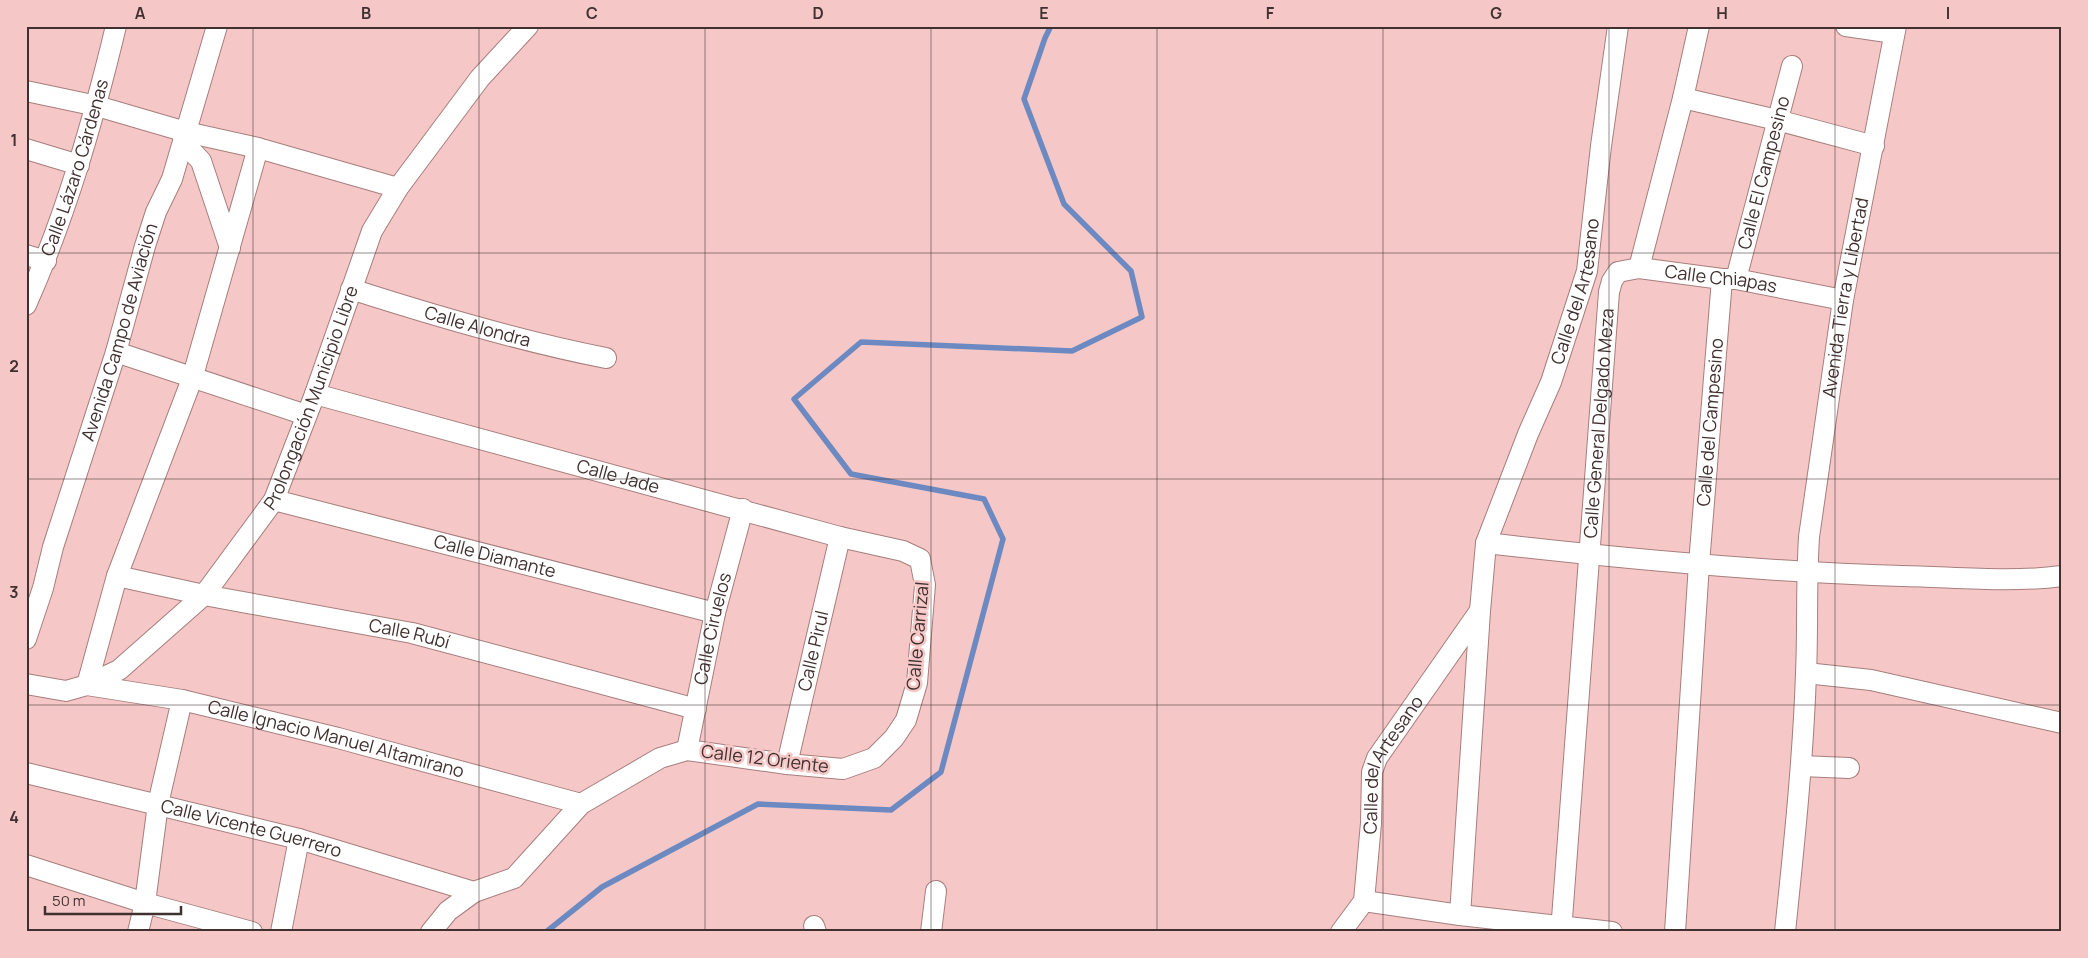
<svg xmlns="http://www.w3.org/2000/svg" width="2088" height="958" font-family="Manrope,sans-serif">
	<rect width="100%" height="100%" fill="#f5c8c7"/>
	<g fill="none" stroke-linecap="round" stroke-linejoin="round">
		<path stroke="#6c8ac1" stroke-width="5.5" d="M546,932L602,887L758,804L891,810L941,772L1003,539L984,499L851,474L794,399L861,342L1072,351L1142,317L1131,271L1064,204L1024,99L1045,38L1051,26"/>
		<g stroke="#a77e7d" stroke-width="22">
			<g id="minor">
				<path d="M1846,26L1894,33"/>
				<path d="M26,91L97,106L186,132L258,148L398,188"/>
				<path d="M1683,98L1777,120L1874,146"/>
				<path d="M183,142L201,161L230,248"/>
				<path id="s1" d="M258,148L192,379L117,576L87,685L182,700L338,738L581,804"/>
				<path d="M26,149L79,165"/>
				<path d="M26,255L46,261"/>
				<path d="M1639,268L1683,98L1699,26"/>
				<path id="s2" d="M1736,279L1792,66"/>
				<path id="s3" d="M351,289C435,316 519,341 606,358"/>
				<path id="s4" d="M26,305C66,215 93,122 116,26"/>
				<path d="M116,352L306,415"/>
				<path id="s5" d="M315,394L840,537L903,551L920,559L925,585L917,683L906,720L894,738L874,758L843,769L787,764L687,750L660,758L581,804L514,878L474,892L448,911L431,932"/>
				<path id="s6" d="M274,500L715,613"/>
				<path d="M1486,543C1625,559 1763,572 1902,576C1955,577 2009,583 2062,576"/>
				<path id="s7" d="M117,576L204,595L412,633L696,709"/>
				<path id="s8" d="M26,639L43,588L53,547L116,352L145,246L156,212L172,179L217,26"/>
				<path d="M1806,673L1871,680L2062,723"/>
				<path id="s9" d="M26,684L66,691L87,685L119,670L204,595L274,500L315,394L372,231L398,188L480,78L528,26"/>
				<path id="s10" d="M687,750L715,613L743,509"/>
				<path id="s11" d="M787,764L840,537"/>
				<path d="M1801,766L1849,768"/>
				<path id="s12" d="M26,773L299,839L474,892"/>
				<path d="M26,865L145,903L252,932"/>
				<path d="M1364,901L1460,915L1612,932"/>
				<path id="s13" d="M1460,915L1480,611L1486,543L1528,434L1551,382L1587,271L1601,146L1618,26"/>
				<path d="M814,926L816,932"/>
				<path d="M138,932L145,903L158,804L182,700"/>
				<path d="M281,932L299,839"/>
				<path d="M931,932L936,891"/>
				<path id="s14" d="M1341,932L1364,901L1371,823L1372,772L1377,758L1479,612"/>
				<path id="s15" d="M1561,932L1609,292L1612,281L1618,272L1639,268L1722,279H1736L1843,300"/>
				<path id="s16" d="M1675,932L1699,564L1722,279"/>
				<path id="s17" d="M1785,932C1794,846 1803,760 1806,674C1808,628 1806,583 1809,537L1843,300L1896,26"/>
			</g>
		</g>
		<use href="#minor" stroke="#fff" stroke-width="20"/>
	</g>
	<path fill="none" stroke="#413030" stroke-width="1" stroke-opacity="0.55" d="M253,26V932M479,26V932M705,26V932M931,26V932M1157,26V932M1383,26V932M1609,26V932M1835,26V932M26,253H2062M26,479H2062M26,705H2062"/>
	<g text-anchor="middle" stroke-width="5" stroke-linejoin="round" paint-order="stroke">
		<g font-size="18" fill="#413030" stroke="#f5c8c7">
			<text dy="6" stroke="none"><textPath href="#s4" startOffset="146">Calle Lázaro Cárdenas</textPath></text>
			<text dy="6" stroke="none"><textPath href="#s2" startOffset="110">Calle El Campesino</textPath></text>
			<text dy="6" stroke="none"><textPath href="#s15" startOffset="768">Calle Chiapas</textPath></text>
			<text dy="6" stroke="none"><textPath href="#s13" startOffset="641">Calle del Artesano</textPath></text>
			<text dy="6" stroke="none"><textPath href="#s17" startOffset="638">Avenida Tierra y Libertad</textPath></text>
			<text dy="6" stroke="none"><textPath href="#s3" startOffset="132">Calle Alondra</textPath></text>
			<text dy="6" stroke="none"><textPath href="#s8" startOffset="321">Avenida Campo de Aviación</textPath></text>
			<text dy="6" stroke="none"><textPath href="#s9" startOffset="438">Prolongación Municipio Libre</textPath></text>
			<text dy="6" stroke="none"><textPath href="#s16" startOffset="511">Calle del Campesino</textPath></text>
			<text dy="6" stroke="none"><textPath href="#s15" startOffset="510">Calle General Delgado Meza</textPath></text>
			<text dy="6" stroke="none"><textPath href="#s5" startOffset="314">Calle Jade</textPath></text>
			<text dy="6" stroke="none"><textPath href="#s6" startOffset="228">Calle Diamante</textPath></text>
			<text dy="6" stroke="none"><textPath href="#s10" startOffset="124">Calle Ciruelos</textPath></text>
			<text dy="6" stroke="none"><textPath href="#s7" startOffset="298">Calle Rubí</textPath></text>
			<text transform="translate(918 636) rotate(-85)" y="6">Calle Carrizal</text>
			<text dy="6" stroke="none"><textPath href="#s11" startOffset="116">Calle Pirul</textPath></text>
			<text dy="6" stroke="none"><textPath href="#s1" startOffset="819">Calle Ignacio Manuel Altamirano</textPath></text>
			<text transform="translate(765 759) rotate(7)" y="6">Calle 12 Oriente</text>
			<text dy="6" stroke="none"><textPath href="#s14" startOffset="181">Calle del Artesano</textPath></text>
			<text dy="6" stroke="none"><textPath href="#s12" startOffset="232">Calle Vicente Guerrero</textPath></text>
		</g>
	</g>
	<rect width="2088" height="958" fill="none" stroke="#f5c8c7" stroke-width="55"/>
	<path d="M45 906v8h136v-8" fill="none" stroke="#413030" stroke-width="2.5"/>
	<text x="52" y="906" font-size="15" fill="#413030" stroke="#f5c8c7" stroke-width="4" paint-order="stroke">50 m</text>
	<rect x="28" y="28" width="2032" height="902" fill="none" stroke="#413030" stroke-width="2"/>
	<g font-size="16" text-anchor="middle" font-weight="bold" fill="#413030">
		<text x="140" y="19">A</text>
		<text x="366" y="19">B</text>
		<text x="592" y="19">C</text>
		<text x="818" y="19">D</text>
		<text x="1044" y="19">E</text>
		<text x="1270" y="19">F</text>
		<text x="1496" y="19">G</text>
		<text x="1722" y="19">H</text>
		<text x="1948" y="19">I</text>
		<text x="14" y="146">1</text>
		<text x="14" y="372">2</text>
		<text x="14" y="598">3</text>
		<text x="14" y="823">4</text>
	</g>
</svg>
